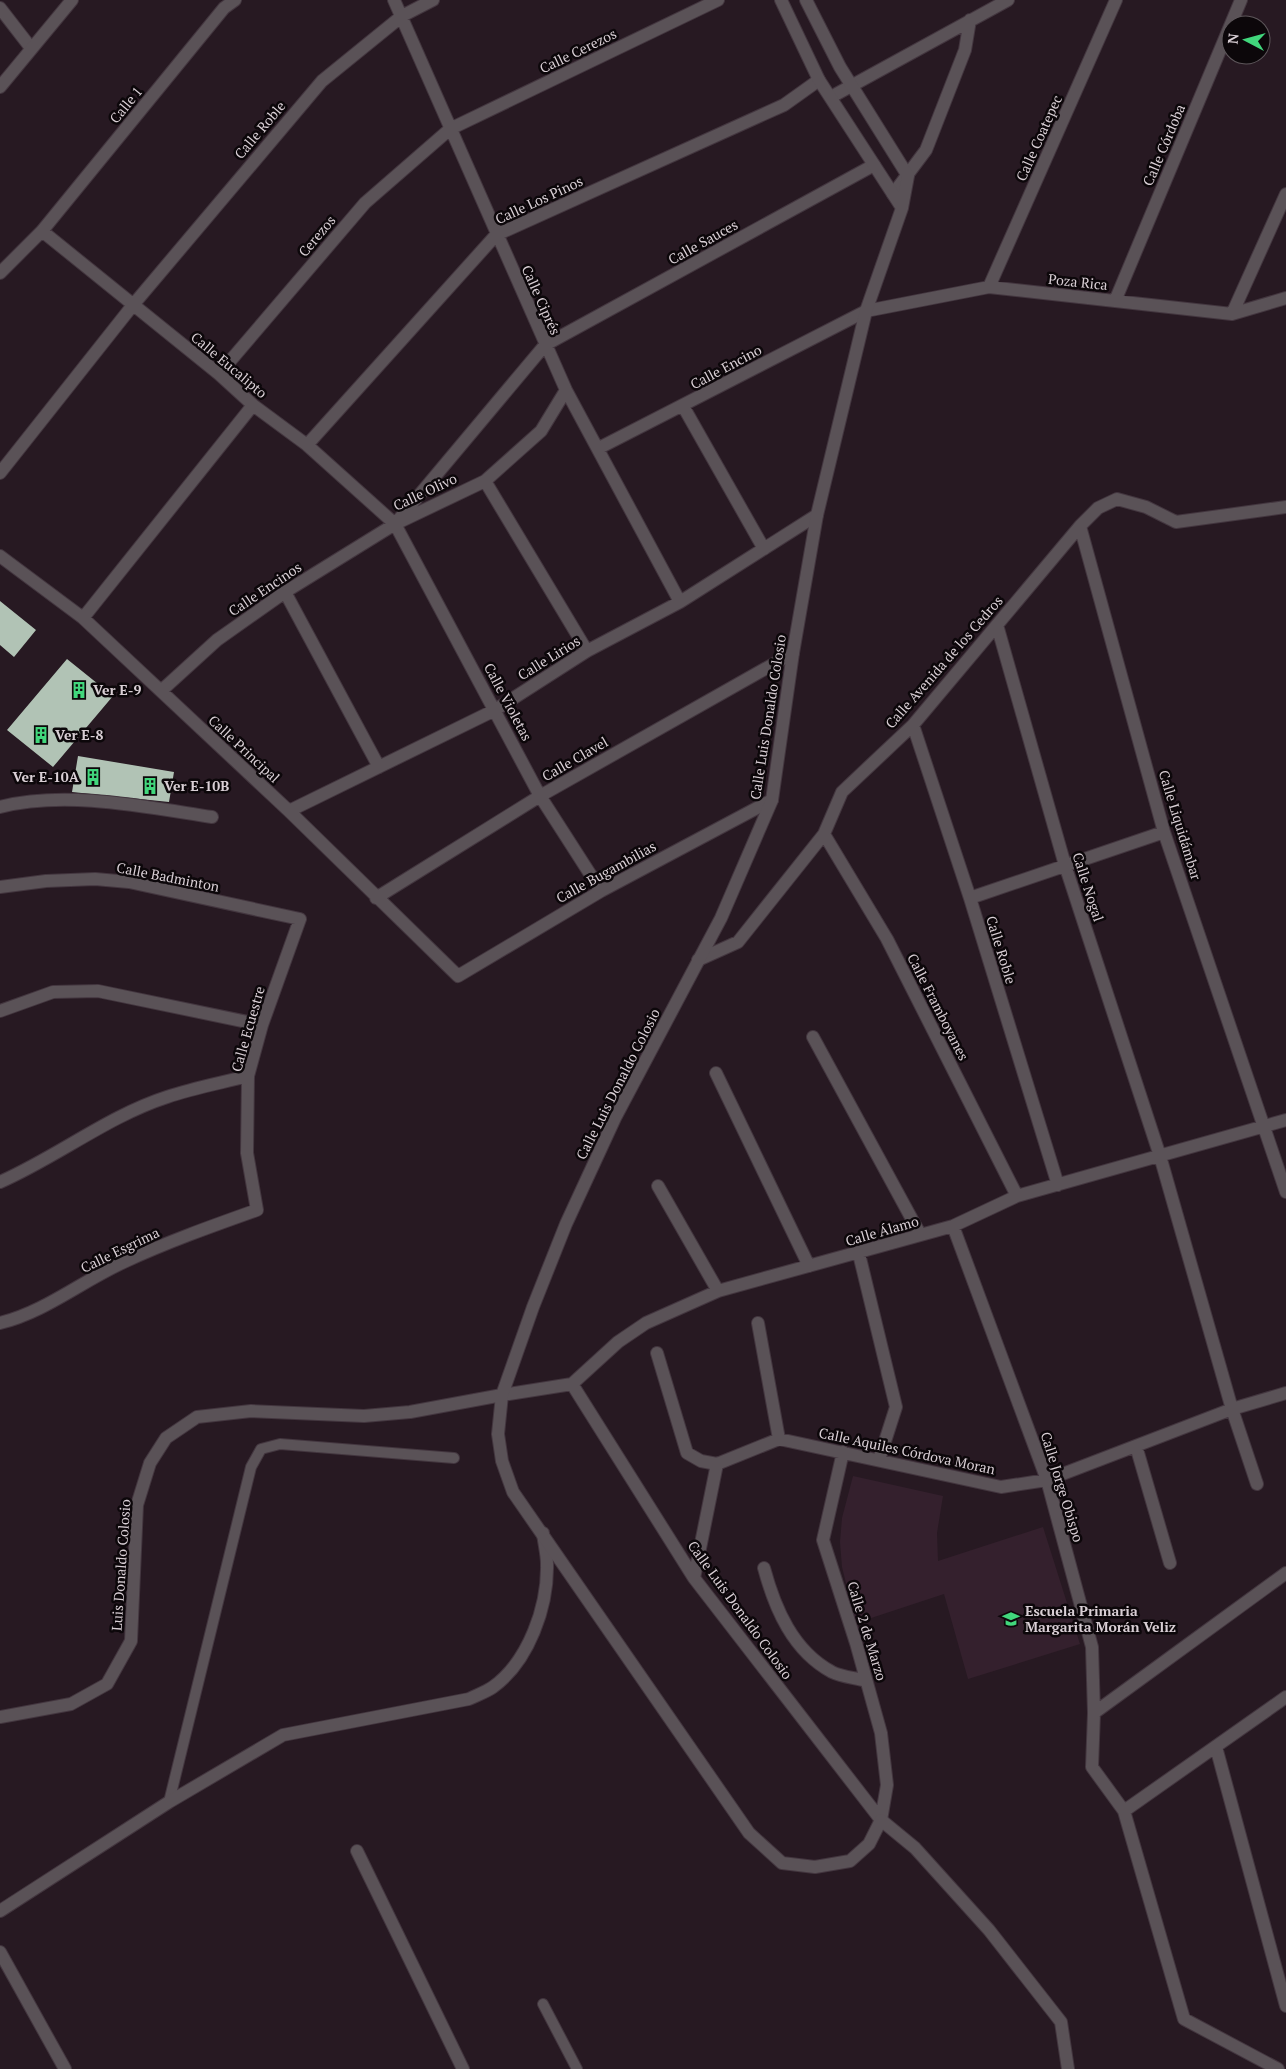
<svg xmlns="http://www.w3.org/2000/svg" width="1286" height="2069" font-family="'PT Serif',serif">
	<rect width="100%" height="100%" fill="#271922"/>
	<path fill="#34202d" d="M853,1476L943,1496L937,1533L938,1561L1043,1527L1080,1644L968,1679L944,1594L856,1623L842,1567L840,1542L842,1518Z"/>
	<path fill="#b1c3b5" d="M0,601L36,630L14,657L0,645Z
		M67,659L113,696L53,767L7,730Z
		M78,756L174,772L169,802L72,792Z"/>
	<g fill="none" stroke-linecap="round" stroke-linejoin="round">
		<g stroke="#43363f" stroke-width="12">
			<path id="service" d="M169,1802L251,1467L261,1449L280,1444L454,1458
				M543,2004L577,2069"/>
		</g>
		<g stroke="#43363f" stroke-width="14">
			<path id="minor" d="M394,0L566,390L680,602
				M0,8L31,48
				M831,97L1008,0
				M893,194L926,150L965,50L970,20
				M42,231L219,374L253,405L307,445L395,524L540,796L601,891
				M0,273L42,231L224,8L235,0
				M989,287L1116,0
				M1115,301L1241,0
				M1232,314L1286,194
				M219,374L365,203L450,129L718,0
				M683,406L764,549
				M307,445L496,235L784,105L819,80
				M599,448L866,311L989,287L1232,314L1286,298
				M0,473L133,305L322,81L402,16L433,0
				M485,481L587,651
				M395,524L545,345L874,165
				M1080,526L1164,832L1286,1192
				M0,556L83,618L289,811L458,976L601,891L772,800
				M285,592L379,767
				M83,618L253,405
				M997,625L1065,865L1160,1156L1232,1409L1257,1484
				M161,691L217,640L285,592L395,524L485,481L541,431L566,390
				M913,725L970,898L1058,1185
				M0,807C66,790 146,807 212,817
				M289,811L495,710L587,651L680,602L817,515
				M824,834L887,939L1017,1196
				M0,887L46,881L95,879L129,882L300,919L262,1025L248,1076L247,1153L257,1210C212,1226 167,1242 124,1262C82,1281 45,1312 0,1323
				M376,898L540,796L793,653
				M970,898L1164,832
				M698,960L738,942L824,834L842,792L913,725L1080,526L1098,508L1117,499L1146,507L1176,522L1286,507
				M0,1011L53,992L98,991L262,1025
				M813,1037L920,1234
				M716,1073L809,1266
				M0,1182C57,1157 108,1116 167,1097C193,1088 221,1083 248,1076
				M658,1186L718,1291
				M953,1226L1047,1480L1092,1647L1094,1713L1092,1767L1124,1811L1184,2019L1278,2069
				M859,1254L896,1407L879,1460
				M758,1323L779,1439
				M657,1353L687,1453L701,1461L717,1464
				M572,1384L694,1578L881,1820
				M502,1395L572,1384L618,1342L646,1323L718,1291L953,1226L1017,1196L1286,1120
				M1136,1446L1170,1563
				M843,1452L823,1540L856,1643L881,1733L887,1785L881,1820
				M717,1464L779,1439L1001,1487L1047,1480L1232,1409L1286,1393
				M764,1568C775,1609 793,1651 832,1672C842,1677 856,1678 866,1681
				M694,1578L717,1464
				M1094,1713L1286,1573
				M1216,1747L1286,2006
				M1124,1811L1286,1697
				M357,1851L463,2069
				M0,1911L169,1802L283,1735L469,1699C477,1695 486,1692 493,1687C529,1661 548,1606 547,1564C547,1554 544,1543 543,1533
				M0,1952L65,2069"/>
		</g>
		<g stroke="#43363f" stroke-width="14">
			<path id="tertiary" d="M781,0L819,80L902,208
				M806,0L840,67L908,176L902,208L866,311L817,515L793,653L772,800L721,918L615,1118L566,1224L533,1307L502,1395L498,1434L502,1461L513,1492L749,1833L782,1863L815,1867L850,1861L869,1844L881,1820L915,1848L989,1930L1061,2022L1068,2069
				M0,87L72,0
				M0,1717L71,1704L107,1684L131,1641L137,1505L150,1463L166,1438L197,1417L251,1411L364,1416L410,1412L502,1395"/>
		</g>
		<use href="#service" stroke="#5a5257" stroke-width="10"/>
		<use href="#minor" stroke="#5a5257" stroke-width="12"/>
		<use href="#tertiary" stroke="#5a5257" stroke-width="12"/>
	</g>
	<defs>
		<g id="building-bare" transform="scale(1.35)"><path d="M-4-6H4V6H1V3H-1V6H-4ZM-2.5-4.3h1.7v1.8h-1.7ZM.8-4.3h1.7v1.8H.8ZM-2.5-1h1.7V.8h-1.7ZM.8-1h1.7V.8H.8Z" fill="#41d77c" stroke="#0c070a" stroke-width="2.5" paint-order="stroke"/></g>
		<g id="school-bare" transform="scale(1.35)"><path d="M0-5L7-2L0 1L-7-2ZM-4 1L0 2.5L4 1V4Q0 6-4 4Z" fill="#41d77c" stroke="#0c070a" stroke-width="2.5" paint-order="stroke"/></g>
	</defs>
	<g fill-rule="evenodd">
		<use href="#building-bare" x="79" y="690"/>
		<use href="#building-bare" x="41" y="735"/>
		<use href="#building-bare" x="93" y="777"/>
		<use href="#building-bare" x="150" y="786"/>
		<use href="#school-bare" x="1011" y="1619"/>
	</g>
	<g text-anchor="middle" stroke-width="5" stroke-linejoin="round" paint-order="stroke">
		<g font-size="14" fill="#d9cfd5" stroke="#0c070a">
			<text transform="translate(578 51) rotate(-26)" y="5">Calle Cerezos</text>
			<text transform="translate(126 105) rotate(-51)" y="5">Calle 1</text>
			<text transform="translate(260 130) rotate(-50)" y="5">Calle Roble</text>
			<text transform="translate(1039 138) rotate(-66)" y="5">Calle Coatepec</text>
			<text transform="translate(1164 145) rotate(-67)" y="5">Calle Córdoba</text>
			<text transform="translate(539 200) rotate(-25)" y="5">Calle Los Pinos</text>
			<text transform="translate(317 236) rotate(-50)" y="5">Cerezos</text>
			<text transform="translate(703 242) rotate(-29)" y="5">Calle Sauces</text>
			<text transform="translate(1078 282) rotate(6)" y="5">Poza Rica</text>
			<text transform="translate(541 300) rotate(66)" y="5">Calle Ciprés</text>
			<text transform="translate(229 365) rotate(40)" y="5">Calle Eucalipto</text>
			<text transform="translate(726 367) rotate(-28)" y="5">Calle Encino</text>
			<text transform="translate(425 492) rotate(-25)" y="5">Calle Olivo</text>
			<text transform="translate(265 589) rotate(-34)" y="5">Calle Encinos</text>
			<text transform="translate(549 658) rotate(-32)" y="5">Calle Lirios</text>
			<text transform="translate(944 662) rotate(-49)" y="5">Calle Avenida de los Cedros</text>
			<text transform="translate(508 702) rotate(62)" y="5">Calle Violetas</text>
			<text transform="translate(768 717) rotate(-81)" y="5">Calle Luis Donaldo Colosio</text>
			<text transform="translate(244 749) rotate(43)" y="5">Calle Principal</text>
			<text transform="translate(575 759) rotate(-30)" y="5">Calle Clavel</text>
			<text transform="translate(1180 825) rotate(73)" y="5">Calle Liquidámbar</text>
			<text transform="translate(606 872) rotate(-29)" y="5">Calle Bugambilias</text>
			<text transform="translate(168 877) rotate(11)" y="5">Calle Badminton</text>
			<text transform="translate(1088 887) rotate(72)" y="5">Calle Nogal</text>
			<text transform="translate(1001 950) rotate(73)" y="5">Calle Roble</text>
			<text transform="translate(938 1007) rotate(63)" y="5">Calle Framboyanes</text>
			<text transform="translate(248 1029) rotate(-74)" y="5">Calle Ecuestre</text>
			<text transform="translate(618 1084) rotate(-63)" y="5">Calle Luis Donaldo Colosio</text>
			<text transform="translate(882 1231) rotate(-16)" y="5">Calle Álamo</text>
			<text transform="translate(120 1250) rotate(-26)" y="5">Calle Esgrima</text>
			<text transform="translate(907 1451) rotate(12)" y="5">Calle Aquiles Córdova Moran</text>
			<text transform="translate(1062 1487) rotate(73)" y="5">Calle Jorge Obispo</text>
			<text transform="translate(121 1565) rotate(-86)" y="5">Luis Donaldo Colosio</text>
			<text transform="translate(740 1610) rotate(54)" y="5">Calle Luis Donaldo Colosio</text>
			<text transform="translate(867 1631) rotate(73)" y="5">Calle 2 de Marzo</text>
		</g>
		<g font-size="14" font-weight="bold" fill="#d9cfd5" stroke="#0c070a" text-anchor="start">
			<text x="93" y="695">Ver E-9</text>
			<text x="55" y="740">Ver E-8</text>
			<text x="79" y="782" text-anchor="end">Ver E-10A</text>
			<text x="164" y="791">Ver E-10B</text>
			<text x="1025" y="1616">Escuela Primaria<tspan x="1025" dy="16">Margarita Morán Veliz</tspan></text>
		</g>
	</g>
	<g transform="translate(1246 40) rotate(276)"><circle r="24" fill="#0c070a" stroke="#5e575b"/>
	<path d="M0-4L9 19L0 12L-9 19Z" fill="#41d77c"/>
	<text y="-8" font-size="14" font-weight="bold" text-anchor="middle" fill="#d9cfd5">N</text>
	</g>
</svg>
